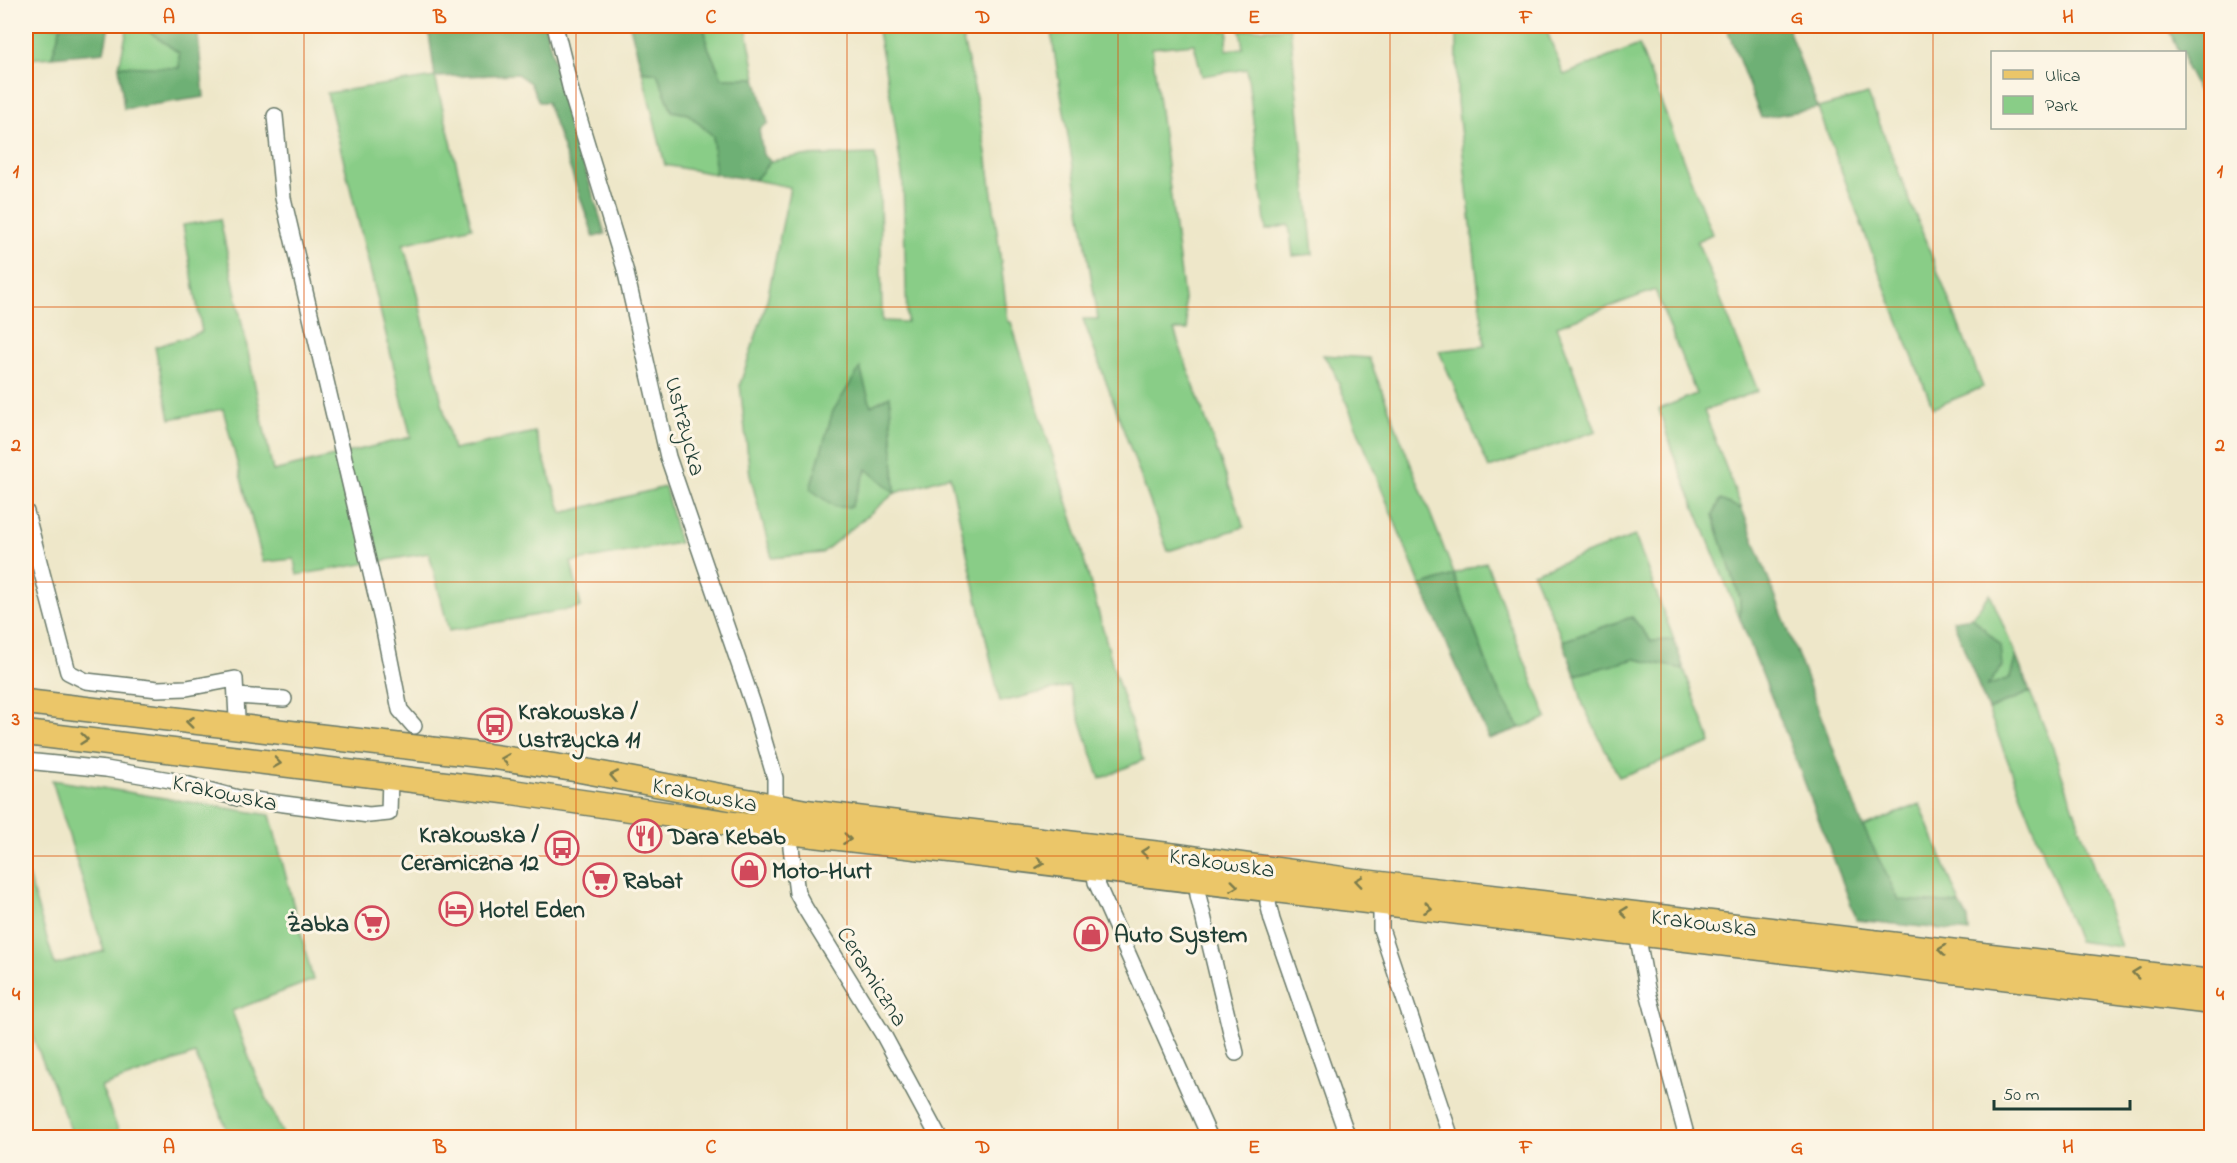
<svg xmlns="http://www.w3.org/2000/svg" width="2237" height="1163" font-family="'Indie Flower',sans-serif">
	<rect width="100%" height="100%" fill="#fcf5e5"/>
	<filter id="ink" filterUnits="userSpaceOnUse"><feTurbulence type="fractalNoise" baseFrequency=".0167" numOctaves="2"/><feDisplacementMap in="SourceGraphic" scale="12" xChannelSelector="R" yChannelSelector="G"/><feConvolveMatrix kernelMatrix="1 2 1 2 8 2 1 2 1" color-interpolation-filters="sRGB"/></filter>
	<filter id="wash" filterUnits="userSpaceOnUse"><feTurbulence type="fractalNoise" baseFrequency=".008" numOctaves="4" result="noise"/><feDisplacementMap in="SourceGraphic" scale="24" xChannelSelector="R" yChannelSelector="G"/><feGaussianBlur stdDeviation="1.35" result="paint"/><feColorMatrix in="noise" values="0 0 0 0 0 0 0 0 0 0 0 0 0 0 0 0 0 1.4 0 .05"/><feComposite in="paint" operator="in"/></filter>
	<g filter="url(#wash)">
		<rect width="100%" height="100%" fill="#eee7c9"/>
		<path fill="#89cd87" stroke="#54855e" stroke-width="1.5" fill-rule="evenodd" d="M26,26H61L52,57L26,59Z
			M128,26H141L179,53V69L119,66Z
			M704,26H746L756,78H722L708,47Z
			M877,26H959C986,122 996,223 1008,322H1011L1076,530L1115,673L1143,760L1100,779L1069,686L1000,702L950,476L895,493L822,553L772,558L750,475L740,384L766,305L790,187L755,180L771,161L799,156L875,154L880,190L882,321L907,322L903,182L893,111ZM860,369L871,406L889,397L895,492L867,469Z
			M1050,26H1222L1223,31L1229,26L1226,50L1243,48L1240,30L1290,28L1313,254L1293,256L1289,225L1266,230L1247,69L1202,76L1194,44L1152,48L1188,330H1174L1244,527L1168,551L1083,319H1098Z
			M1457,26H1545L1564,75L1639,45L1712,234L1697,241L1758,391L1704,411L1742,509L1720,500L1713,516L1740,598V619L1671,448L1659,409L1696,394L1655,290L1557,326L1596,431L1489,468L1439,351L1485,346L1457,102Z
			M642,71L657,73L672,111L688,114L713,136L715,174L665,165Z
			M435,77L472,227L403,244L413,277L453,450L535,432L562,513L665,487L679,543L571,562L581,607L449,631L429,553L297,575L294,559L263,562L223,409L170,419L155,347L202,332L183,225L220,219L273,471L411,437L327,93Z
			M1868,94L1983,387L1933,408L1890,301L1818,108Z
			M1323,355L1369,358L1454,574L1486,562L1547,718L1520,728L1494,683L1454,575L1421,586L1332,367Z
			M1635,536L1674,640L1651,641L1632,617L1563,641L1533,573Z
			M1990,594L2016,656L2010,678L1986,687L2000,645L1972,617Z
			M1635,659L1684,669L1711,743L1619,777L1583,705L1575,675Z
			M2030,692L2053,748L2121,947L2078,941L1988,710Z
			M52,780L270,815L313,980L232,1011L254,1071L284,1137H230L195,1054L101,1087L121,1137H63L72,1133L26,1020V869L55,965L104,951Z
			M1920,804L1960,904L1899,901L1863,827Z"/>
		<path fill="#6eb074" stroke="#467654" stroke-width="1.5" d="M61,26H109L104,52L52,57Z
			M141,26H197L204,97L124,109L119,66L179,68V53Z
			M428,26H545L564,99L605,234L594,237L547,102H539L530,83L517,74L435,77Z
			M630,26H704L708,47L722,78H756L768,123L759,129L763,155L771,161L755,180L715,174L713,136L688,114L672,111L657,73L642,71Z
			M1726,26H1787L1818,108L1761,118Z
			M2167,26H2211V116L2185,66L2184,52H2178Z
			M860,368L871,406L890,396L895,493L867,469L851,507H835L810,489L833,411Z
			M1720,500L1742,509L1863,827L1899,900L1960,904L1968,919L1969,932L1857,920L1785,731L1740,619V598L1713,516Z
			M1454,575L1494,683L1520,728L1489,739L1421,586Z
			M1632,617L1651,641L1674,640L1684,669L1635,659L1575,675L1563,641Z
			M1972,617L2000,645L2002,667L1987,686L2010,678L2016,656L2030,692L1988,710L1953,620Z"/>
	</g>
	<g filter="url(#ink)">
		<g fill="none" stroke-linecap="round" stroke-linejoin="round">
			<g stroke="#677868" stroke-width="18">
				<path id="minor" d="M555,26L572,95L625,269L668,457L755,710L775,778V807L789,832L797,893L805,908L884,1036L939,1138
					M275,116L283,198L382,620L400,710L414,726
					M26,512L68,672L86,681L158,689L187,688L235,679L237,718L235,727
					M237,696L284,699
					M26,761L106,769L170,780L238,798L369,815L389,813L390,778
					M1094,869L1096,882L1210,1138
					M1197,881L1198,895L1236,1053
					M1269,890L1268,903L1272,920L1348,1138
					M1381,903V929L1451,1138
					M1637,933L1647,988L1687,1138"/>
			</g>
			<g stroke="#677868" stroke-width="27">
				<path id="primary" d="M26,702L488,756L580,770L806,812L1177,856L1364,882L2212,982
					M26,733L512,792L789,832L2212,1002"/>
			</g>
			<use href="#minor" stroke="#fff" stroke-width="15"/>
			<use href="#primary" stroke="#ebc669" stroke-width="24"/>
		</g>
		<defs><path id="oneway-chevron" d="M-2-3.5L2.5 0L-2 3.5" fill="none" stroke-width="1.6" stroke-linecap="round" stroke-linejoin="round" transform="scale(1.5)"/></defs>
		<g stroke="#7b7b4c">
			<use href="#oneway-chevron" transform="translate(190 722) rotate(-173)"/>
			<use href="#oneway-chevron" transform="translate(84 739) rotate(6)"/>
			<use href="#oneway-chevron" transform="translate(505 759) rotate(-172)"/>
			<use href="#oneway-chevron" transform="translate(277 763) rotate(8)"/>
			<use href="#oneway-chevron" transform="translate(614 776) rotate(-169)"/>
			<use href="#oneway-chevron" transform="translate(847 839) rotate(7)"/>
			<use href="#oneway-chevron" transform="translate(1145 852) rotate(-173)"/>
			<use href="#oneway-chevron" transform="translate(1040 863) rotate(7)"/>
			<use href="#oneway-chevron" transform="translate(1359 881) rotate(-172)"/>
			<use href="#oneway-chevron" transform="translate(1234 886) rotate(7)"/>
			<use href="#oneway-chevron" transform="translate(1428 908) rotate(7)"/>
			<use href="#oneway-chevron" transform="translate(1624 912) rotate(-173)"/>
			<use href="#oneway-chevron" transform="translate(1942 950) rotate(-173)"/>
			<use href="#oneway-chevron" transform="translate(2136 973) rotate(-173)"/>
		</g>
	</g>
	<path fill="none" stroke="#de580e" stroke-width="1.5" stroke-opacity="0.55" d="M304,26V1138M576,26V1138M847,26V1138M1118,26V1138M1390,26V1138M1661,26V1138M1933,26V1138M26,307H2212M26,582H2212M26,856H2212"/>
	<defs>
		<g id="bus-ring" transform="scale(1.725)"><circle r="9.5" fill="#fcf5e5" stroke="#d1495b" stroke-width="1.5"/><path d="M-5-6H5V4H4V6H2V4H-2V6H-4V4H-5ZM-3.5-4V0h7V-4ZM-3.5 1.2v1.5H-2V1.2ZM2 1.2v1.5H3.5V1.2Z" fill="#d1495b"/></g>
		<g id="restaurant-ring" transform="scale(1.725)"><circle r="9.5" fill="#fcf5e5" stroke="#d1495b" stroke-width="1.5"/><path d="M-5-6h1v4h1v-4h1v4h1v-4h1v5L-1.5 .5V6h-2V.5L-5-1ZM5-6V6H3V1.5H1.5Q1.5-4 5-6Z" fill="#d1495b"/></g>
		<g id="shop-ring" transform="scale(1.725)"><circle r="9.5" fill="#fcf5e5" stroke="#d1495b" stroke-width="1.5"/><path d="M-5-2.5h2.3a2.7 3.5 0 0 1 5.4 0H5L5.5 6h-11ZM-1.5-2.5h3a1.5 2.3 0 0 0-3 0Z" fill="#d1495b"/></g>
		<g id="supermarket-ring" transform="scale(1.725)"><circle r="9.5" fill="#fcf5e5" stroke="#d1495b" stroke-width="1.5"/><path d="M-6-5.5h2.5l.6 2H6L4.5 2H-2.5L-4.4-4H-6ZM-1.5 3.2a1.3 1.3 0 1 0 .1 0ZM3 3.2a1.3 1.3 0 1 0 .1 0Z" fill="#d1495b"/></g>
		<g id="hotel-ring" transform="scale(1.725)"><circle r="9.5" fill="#fcf5e5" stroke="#d1495b" stroke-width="1.5"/><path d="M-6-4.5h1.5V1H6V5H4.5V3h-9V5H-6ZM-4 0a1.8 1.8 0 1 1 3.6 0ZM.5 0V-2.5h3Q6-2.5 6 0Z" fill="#d1495b"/></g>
	</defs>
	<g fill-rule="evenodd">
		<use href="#bus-ring" x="495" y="725"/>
		<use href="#restaurant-ring" x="645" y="836"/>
		<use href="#bus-ring" x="562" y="848"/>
		<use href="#shop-ring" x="749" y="870"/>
		<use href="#supermarket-ring" x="600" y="880"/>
		<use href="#hotel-ring" x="456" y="909"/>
		<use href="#supermarket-ring" x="372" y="923"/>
		<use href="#shop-ring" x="1091" y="934"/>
	</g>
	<g text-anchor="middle" stroke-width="6" stroke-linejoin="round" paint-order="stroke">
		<g font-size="24" fill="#1f3d34" stroke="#fcf5e5">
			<text transform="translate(686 426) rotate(75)" y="8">Ustrzycka</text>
			<text transform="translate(225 792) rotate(12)" y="8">Krakowska</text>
			<text transform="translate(705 794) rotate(11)" y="8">Krakowska</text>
			<text transform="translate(1222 862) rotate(8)" y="8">Krakowska</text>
			<text transform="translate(1704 922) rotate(7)" y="8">Krakowska</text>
			<text transform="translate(873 976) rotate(58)" y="8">Ceramiczna</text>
		</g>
		<g font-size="24" font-weight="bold" fill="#1f3d34" stroke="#fcf5e5" text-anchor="start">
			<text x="518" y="719">Krakowska /<tspan x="518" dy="28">Ustrzycka 11</tspan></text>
			<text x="539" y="842" text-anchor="end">Krakowska /<tspan x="539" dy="28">Ceramiczna 12</tspan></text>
			<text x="668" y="844">Dara Kebab</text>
			<text x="772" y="878">Moto-Hurt</text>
			<text x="623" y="888">Rabat</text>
			<text x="479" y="917">Hotel Eden</text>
			<text x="349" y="931" text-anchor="end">Żabka</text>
			<text x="1114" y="942">Auto System</text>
		</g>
	</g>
	<rect width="2237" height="1163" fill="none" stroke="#fcf5e5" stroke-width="66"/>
	<rect x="1991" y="51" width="195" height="78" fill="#fcf5e5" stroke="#a4ab9e" stroke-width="1.5"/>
	<rect x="2003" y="70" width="30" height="9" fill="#ebc669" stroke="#a4ab9e" stroke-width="1.5"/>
	<text x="2045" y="81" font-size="18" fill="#1f3d34">Ulica</text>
	<rect x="2003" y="96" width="30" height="18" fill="#89cd87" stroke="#a4ab9e" stroke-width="1.5"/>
	<text x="2045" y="111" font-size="18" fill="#1f3d34">Park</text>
	<path d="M1994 1100v9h136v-9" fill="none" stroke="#1f3d34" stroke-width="3"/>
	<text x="2003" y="1100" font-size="18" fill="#1f3d34" stroke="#fcf5e5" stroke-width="4.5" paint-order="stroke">50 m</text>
	<rect x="33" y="33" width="2171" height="1097" fill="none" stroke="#de580e" stroke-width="2"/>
	<g font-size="20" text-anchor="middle" font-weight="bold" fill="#de580e">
		<text x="169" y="23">A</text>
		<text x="440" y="23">B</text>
		<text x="711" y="23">C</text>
		<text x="983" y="23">D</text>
		<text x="1254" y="23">E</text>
		<text x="1526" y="23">F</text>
		<text x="1797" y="23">G</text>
		<text x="2068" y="23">H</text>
		<text x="16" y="177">1</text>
		<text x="2220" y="177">1</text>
		<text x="16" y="451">2</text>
		<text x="2220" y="451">2</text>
		<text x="16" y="725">3</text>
		<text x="2220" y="725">3</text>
		<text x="16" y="1000">4</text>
		<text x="2220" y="1000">4</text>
		<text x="169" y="1153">A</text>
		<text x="440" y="1153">B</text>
		<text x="711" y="1153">C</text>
		<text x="983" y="1153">D</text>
		<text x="1254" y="1153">E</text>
		<text x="1526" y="1153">F</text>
		<text x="1797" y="1153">G</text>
		<text x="2068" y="1153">H</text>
	</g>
</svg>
